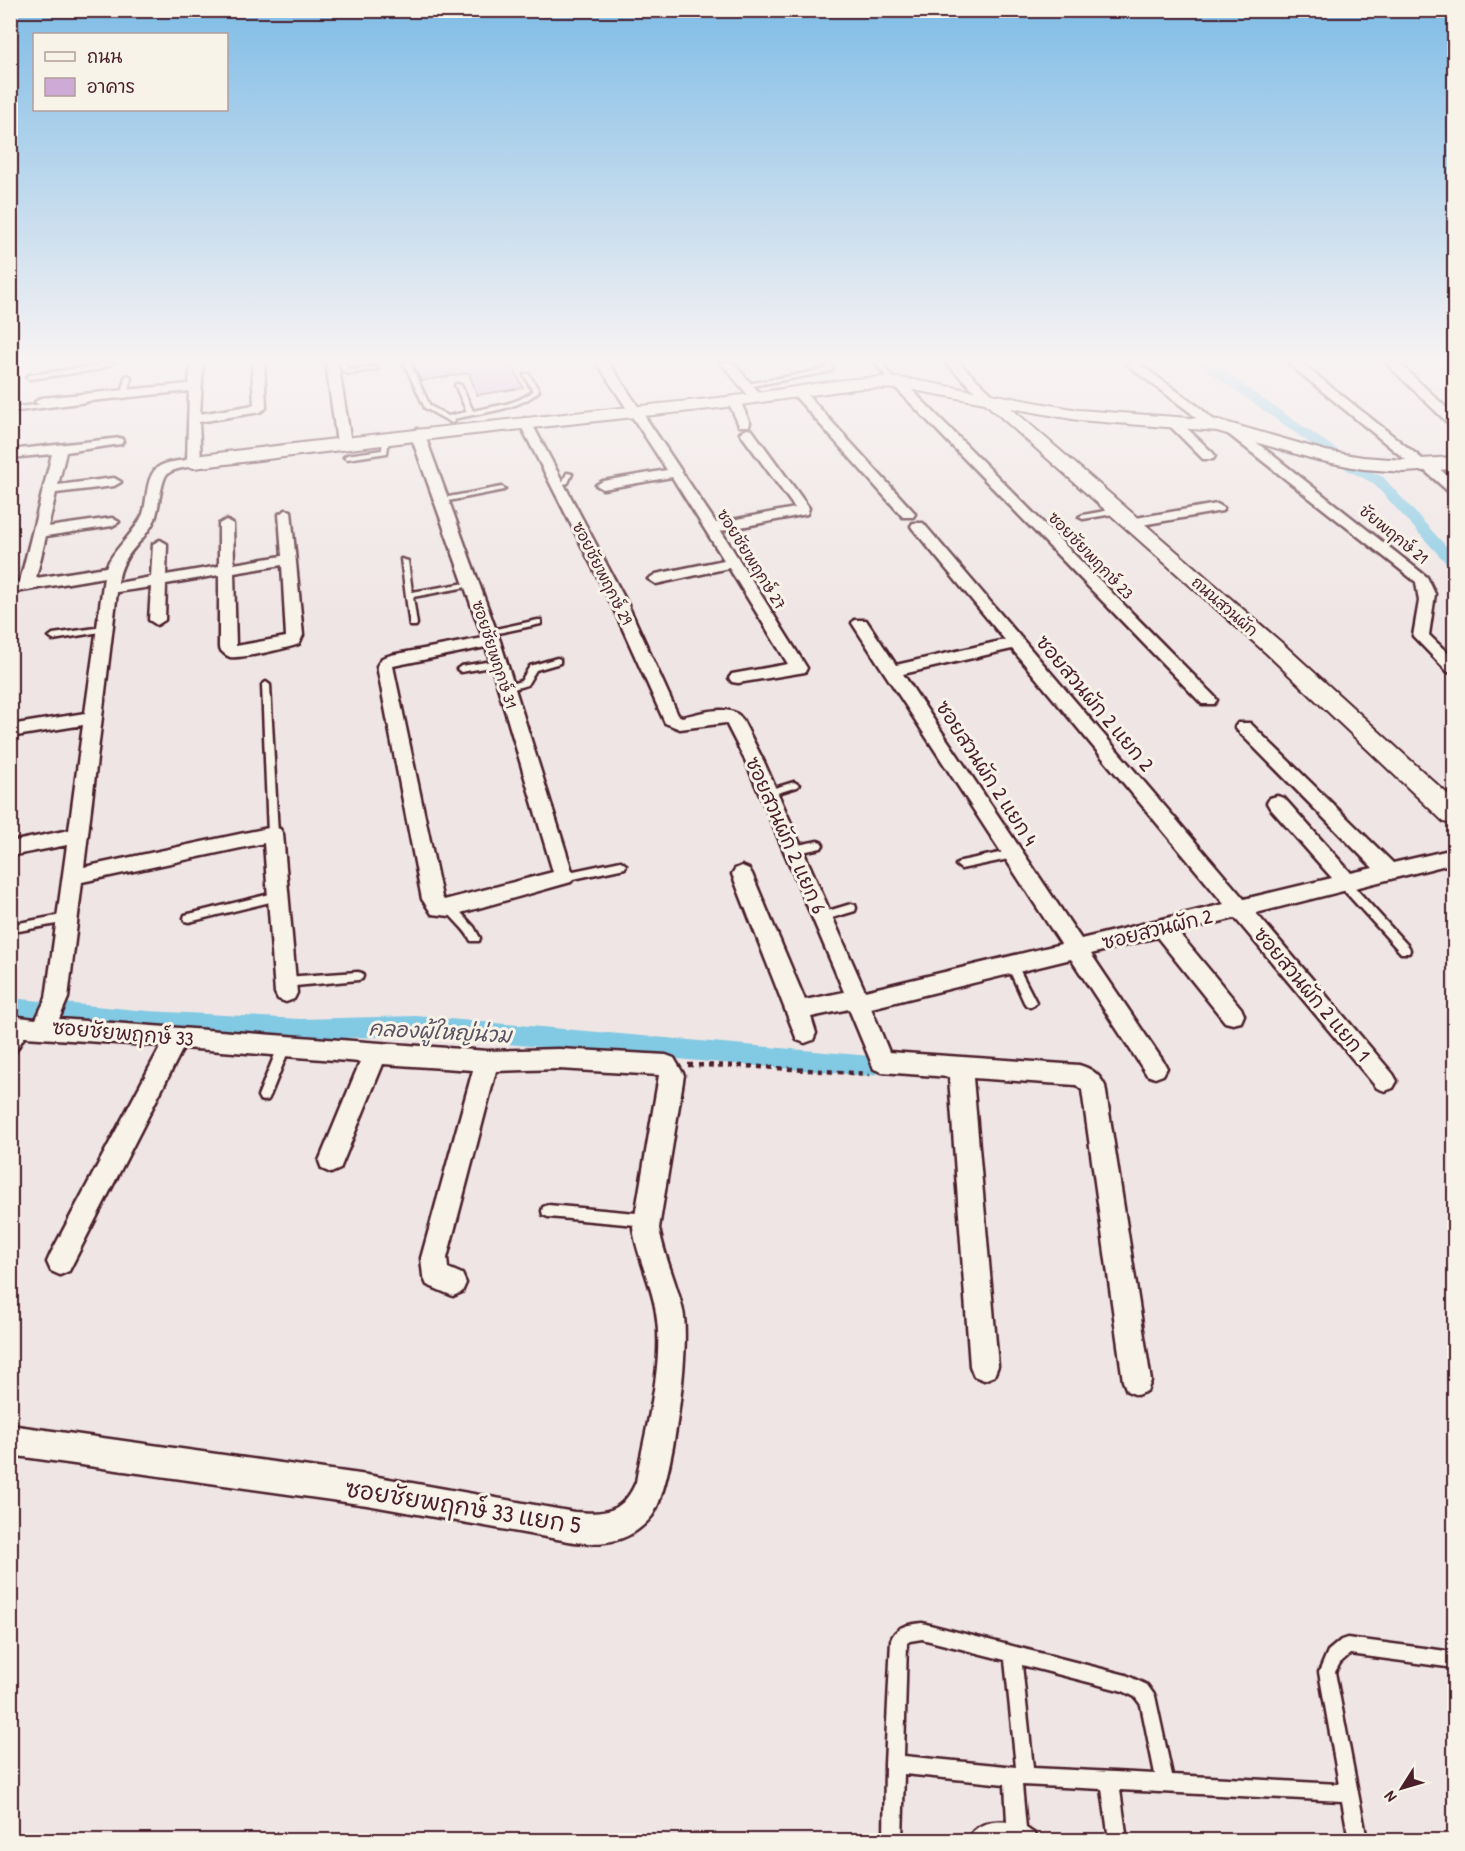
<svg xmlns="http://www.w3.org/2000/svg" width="1465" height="1851" font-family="'Patrick Hand','Playpen Sans Thai',sans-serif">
	<rect width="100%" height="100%" fill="#efe5e4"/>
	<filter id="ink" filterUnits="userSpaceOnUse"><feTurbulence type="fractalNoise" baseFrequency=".0167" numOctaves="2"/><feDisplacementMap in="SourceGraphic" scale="12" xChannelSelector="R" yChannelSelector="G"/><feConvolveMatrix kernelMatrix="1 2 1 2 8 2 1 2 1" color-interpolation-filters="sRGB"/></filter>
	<g filter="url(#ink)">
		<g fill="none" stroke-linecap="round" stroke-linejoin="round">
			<path fill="#82c9e3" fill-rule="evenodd" d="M1197,363H1211L1359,465L1383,477L1454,555V567L1449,566L1373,483L1349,471Z
				M10,998L148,1011L301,1019L416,1016L870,1056L878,1059L882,1066L878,1073L870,1076L416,1036L301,1039L148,1031L10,1016Z"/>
		</g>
		<path fill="#cdabd6" stroke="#4a1f2b" stroke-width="1.5" d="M413,363H511L523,388L477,395L469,373L421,381Z"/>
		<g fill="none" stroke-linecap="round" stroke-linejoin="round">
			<g stroke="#4a1f2b" stroke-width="5">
				<path id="lane" d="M10,363H14L10,365Z
					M106,363H114L97,370L29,379L26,377L29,375L96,366Z
					M340,363H346L347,368L349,370L375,367L378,369L348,374L342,370Z
					M404,363H410L430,406L448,416L467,412L455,385L456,384L461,385L473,411C493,406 517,405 533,391L524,375L525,374H529L539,391C520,410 479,413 453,419L455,421L452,423L425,408Z
					M826,363H832L833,369L828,372L746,387L743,385L826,369L828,367Z
					M876,363H882L896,383L895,384H891Z
					M128,375L131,377L128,396L125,398L122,396L125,377Z
					M85,399L87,400V402L10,412V408Z
					M386,436L389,438L387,453L347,459L344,457L347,455L382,450L383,438Z
					M567,473L572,474L568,483L554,486V484L563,481Z
					M502,487L505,489L504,490L443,502L439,500L443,498Z
					M1116,509H1119V513L1083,519L1079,517L1083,515Z
					M401,559L408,561L412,592L472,582L476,584L472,586L413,597L417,624L416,626H410Z
					M538,620H541V624L489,635L485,633L486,631Z
					M103,627L107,629L106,631L53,640L49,637L53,634Z
					M557,658L560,659V663L536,670L527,685L507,691L503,688L504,686L521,681L530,666Z
					M499,660L502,661V665L461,672L457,669L461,666Z
					M266,682L270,685L278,834L273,838L268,834L262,685Z
					M794,782L799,785L797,787L768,796L763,793L765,791Z
					M818,841L821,842L823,845L821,848L793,854L788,850L793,846Z
					M1014,850L1019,854L1018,857L961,869L956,865L961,861Z
					M621,861L626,865L625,868L564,881L559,877L564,873Z
					M1344,879L1348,880L1409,947L1410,950L1409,953H1401L1340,886L1339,883L1340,880Z
					M278,892L282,893L283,896L282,899L189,922L185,921L184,918L185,915L189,914Z
					M450,904L454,905L474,927L480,938L479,941H471C465,928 452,920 445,908L446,905Z
					M851,904L855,905L856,908L855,911L822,921L818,920L817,917L818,914Z
					M67,914L71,915L72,918L71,921L67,922L19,931L15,930L14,927L15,924L19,923Z
					M1012,961L1016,962L1017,965L1036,1002L1034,1005L1030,1007L1026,1005L1024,1002L1007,965L1008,962Z
					M358,972L362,973L363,976L362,979L358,980L285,987L281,985L280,982L281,979L285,977Z
					M24,1022L28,1024L30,1027L14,1054L10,1055C10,1042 12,1029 24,1022Z
					M284,1042L288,1044L290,1047L270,1096L268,1100L264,1101L260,1100L258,1096L278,1047L280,1044Z
					M548,1205L647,1214L652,1216L653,1220L652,1224L647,1226L548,1217L543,1215L542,1211L543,1207Z
					M922,1623L1126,1675L1147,1685L1155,1696L1172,1775L1339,1784L1319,1672L1328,1651L1341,1640L1347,1638L1454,1652V1668L1350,1654L1340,1663L1335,1672L1367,1840H1349L1342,1801L1120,1790L1127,1840H1109L1102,1789L1022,1785L1026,1828L1035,1834L1038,1840L1003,1839L968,1840C973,1825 992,1820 1007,1822L1005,1784L904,1774L902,1840H884L885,1764L891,1640C897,1625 908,1625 922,1623ZM922,1639L1005,1660L1016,1767L904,1756L907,1643L910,1641ZM1022,1665L1123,1691L1135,1697L1141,1705L1155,1774L1033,1768Z"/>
			</g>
			<g stroke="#4a1f2b" stroke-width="5">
				<path id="street" d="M191,363H203L200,414L254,405L252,363H264L266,408L260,412L199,422L201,462L199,465C190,467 174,468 167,474C161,480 159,508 155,519C143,545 122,551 118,583L151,577L153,544L160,540L167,544L166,575L219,566V524L226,520L233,524L234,564L282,556L279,514L286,510L291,511L303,635L299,644C288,648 241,659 230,657C225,655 222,652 219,648V575L166,584L165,620L157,625L149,620L151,587L117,592L84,867L273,827L280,829L283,834L297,993L294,999L286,1002L278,999L275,993L264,843L82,882L68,998L59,1019L487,1051L559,1049L666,1055L674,1058L684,1075L659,1228C664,1257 677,1283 683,1311C691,1344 672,1490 652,1516C631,1542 605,1545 574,1542L367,1505L10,1455V1425L367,1475L574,1512C605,1514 622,1514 636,1482C645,1430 665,1365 656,1313C652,1284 637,1257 633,1228L659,1075L559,1069L496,1071L447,1258L448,1268L462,1274L466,1283L462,1292L453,1296L427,1285L423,1276L421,1258L473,1070L383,1064L340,1169L331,1173L322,1169L319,1161L360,1062L183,1048L69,1271L60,1275L51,1271L47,1262L51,1253L161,1046L10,1036V1016L36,1019L46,998L67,845L10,856V842L69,830L83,725L10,737V725L85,713L104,577L10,593V583L20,581L52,454L10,458V450L121,438L123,441L121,444L66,452L58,485L114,478L121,482L114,486L56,493L48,527L112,518L119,522L112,526L46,536L36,578L106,567C115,547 134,534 143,514C148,500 145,474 160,466C167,462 179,461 187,460L189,391L41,406L35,402L41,398L189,384ZM282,565L286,637L236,646L234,573Z
					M326,363H338L351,443L344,447L337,443Z
					M597,363H609L716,523L795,508L740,433L747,429L752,430L809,508L807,514L721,531L807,668L805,672L738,683L732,682L729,678L732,674L788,664L729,568L656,584L648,579L656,574L724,560L672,477L603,489L596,485L603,481L667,470Z
					M721,363H733L761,395L763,398L761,401H753Z
					M946,363H959L996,398L998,401L996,404H988Z
					M1125,363H1138L1199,407L1216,422L1217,425L1216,428H1206L1191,413Z
					M1288,363H1301L1426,462L1433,463L1454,482V493L1449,492L1424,470L1417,469Z
					M1386,363H1399L1454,415V425L1449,424Z
					M898,379L902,380L1214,696L1217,700L1214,704H1202L894,386V380Z
					M798,388L802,389L913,511L915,514L913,517H903L794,395L792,392L794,389Z
					M734,397L740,401L750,423L749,426H739L738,423L728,401Z
					M525,418L531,422L628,605L678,715L682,717C698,714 731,702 742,719L764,762L865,991L1061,944L852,623L854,620H866L896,665L1005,640L913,529L911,526L913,523H923L1244,899L1332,878L1270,808L1267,803L1270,798L1277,796L1284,798L1351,873L1373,868L1238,731L1235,727L1238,723H1250L1393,863L1454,849V863L1256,913L1393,1074L1397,1081L1393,1088L1385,1091L1377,1088L1235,918L1178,932L1241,1008L1244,1015L1241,1022L1233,1024L1225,1022L1157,937L1091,954L1163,1061L1167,1068L1163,1075L1155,1078L1147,1075L1071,959L871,1008L889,1052L1079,1065C1092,1069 1099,1074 1105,1086L1151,1381L1147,1391L1137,1395L1127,1391L1123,1381L1082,1090L1076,1085L973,1078L998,1366L994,1376L984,1380L974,1376L970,1366L949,1077L882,1072L874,1069L849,1009L811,1017L816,1033L813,1040L805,1043L797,1040L732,874L735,869L742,866L749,869L752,874L805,1000L844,992L746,762L726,723L680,729L665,723L612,605L519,422ZM1012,649L1224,904L1081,939L903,674Z
					M1173,419L1178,420L1213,453L1215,456L1213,459H1203L1167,423Z
					M1232,426L1237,427L1427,577L1435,594L1429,635L1454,659V673L1448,672L1413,636L1419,601L1416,582L1227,433L1225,430L1227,427Z
					M417,429L424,433L500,641L574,877L571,882L450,916L432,914L422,899L377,666L382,658L391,655L483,638L410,433ZM486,647L553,872L444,900L442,897L393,666Z
					M1217,504L1224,508L1222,511L1130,527L1123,523L1130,519Z"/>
			</g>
			<g stroke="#4a1f2b" stroke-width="4">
				<path id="secondary" d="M884,377L908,379L1078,410L1218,420L1326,451L1363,457L1404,460L1454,457V469L1404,472L1363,469L1317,460L1217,431L1078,420L1011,408L1282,643L1454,800V825L1444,822L1266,653L985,403L908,389L861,388L719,408L456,436L194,468L187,466L184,462L187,458L194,456C368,434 543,416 718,398C774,392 828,379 884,377Z"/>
			</g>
			<path stroke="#4a1f2b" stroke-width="4.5" stroke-dasharray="5 5" stroke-linecap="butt" d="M688,1065L745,1066L869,1074"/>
			<use href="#lane" fill="#f7f3e8" fill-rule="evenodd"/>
			<use href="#street" fill="#f7f3e8" fill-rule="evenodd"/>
			<use href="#secondary" fill="#f7f3e8" fill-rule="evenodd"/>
		</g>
	</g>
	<linearGradient id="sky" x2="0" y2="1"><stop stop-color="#7fbce6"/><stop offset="0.58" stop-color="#f8f3f3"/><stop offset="1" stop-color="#f8f3f3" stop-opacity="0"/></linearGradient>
	<rect width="1465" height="622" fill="url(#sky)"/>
	<g text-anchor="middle" stroke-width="6" stroke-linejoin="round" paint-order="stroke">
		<g font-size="16" fill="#4a1f2b" stroke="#f7f3e8">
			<text transform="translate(1394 534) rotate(39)" y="6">ชัยพฤกษ์ 21</text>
			<text transform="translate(1091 555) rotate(46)" y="6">ซอยชัยพฤกษ์ 23</text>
			<text transform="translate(752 559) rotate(58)" y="6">ซอยชัยพฤกษ์ 27</text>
			<text transform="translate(603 573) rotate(63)" y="6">ซอยชัยพฤกษ์ 29</text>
			<text transform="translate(1225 606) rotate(41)" y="6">ถนนสวนผัก</text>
			<text transform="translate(495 654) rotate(72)" y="6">ซอยชัยพฤกษ์ 31</text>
		</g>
		<g font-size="20" fill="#4a1f2b" stroke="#f7f3e8">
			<text transform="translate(1095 703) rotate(50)" y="7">ซอยสวนผัก 2 แยก 2</text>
			<text transform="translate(987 773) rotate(57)" y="7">ซอยสวนผัก 2 แยก 4</text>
			<text transform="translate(786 835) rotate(66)" y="7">ซอยสวนผัก 2 แยก 6</text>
			<text transform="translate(1157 929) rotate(-14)" y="7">ซอยสวนผัก 2</text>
			<text transform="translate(1312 994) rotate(50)" y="7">ซอยสวนผัก 2 แยก 1</text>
			<text transform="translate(123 1033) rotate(5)" y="7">ซอยชัยพฤกษ์ 33</text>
		</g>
		<g font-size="21" font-style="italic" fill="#5b5262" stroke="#f7f3e8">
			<text transform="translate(440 1032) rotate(3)" y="7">คลองผู้ใหญ่น่วม</text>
		</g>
		<g font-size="24" fill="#4a1f2b" stroke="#f7f3e8">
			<text transform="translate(463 1507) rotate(9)" y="8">ซอยชัยพฤกษ์ 33 แยก 5</text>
		</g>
	</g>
	<rect width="1465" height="1851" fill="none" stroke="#f7f3e8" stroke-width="36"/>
	<rect x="18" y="18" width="1429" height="1815" fill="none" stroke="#4a1f2b" stroke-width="2" filter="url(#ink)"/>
	<rect x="33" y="33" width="195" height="78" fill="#f7f3e8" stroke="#b29e9c" stroke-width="1.5"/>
	<rect x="45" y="52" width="30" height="9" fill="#f7f3e8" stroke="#b29e9c" stroke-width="1.5"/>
	<text x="87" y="63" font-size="18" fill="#4a1f2b">ถนน</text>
	<rect x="45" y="78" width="30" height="18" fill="#cdabd6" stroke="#b29e9c" stroke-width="1.5"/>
	<text x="87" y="93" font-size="18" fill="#4a1f2b">อาคาร</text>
	<g transform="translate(1402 1788) rotate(233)" stroke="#f7f3e8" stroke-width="4.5" paint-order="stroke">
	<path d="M0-4.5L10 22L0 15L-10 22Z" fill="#4a1f2b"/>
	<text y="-9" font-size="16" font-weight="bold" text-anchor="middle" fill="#4a1f2b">N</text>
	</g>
</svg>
